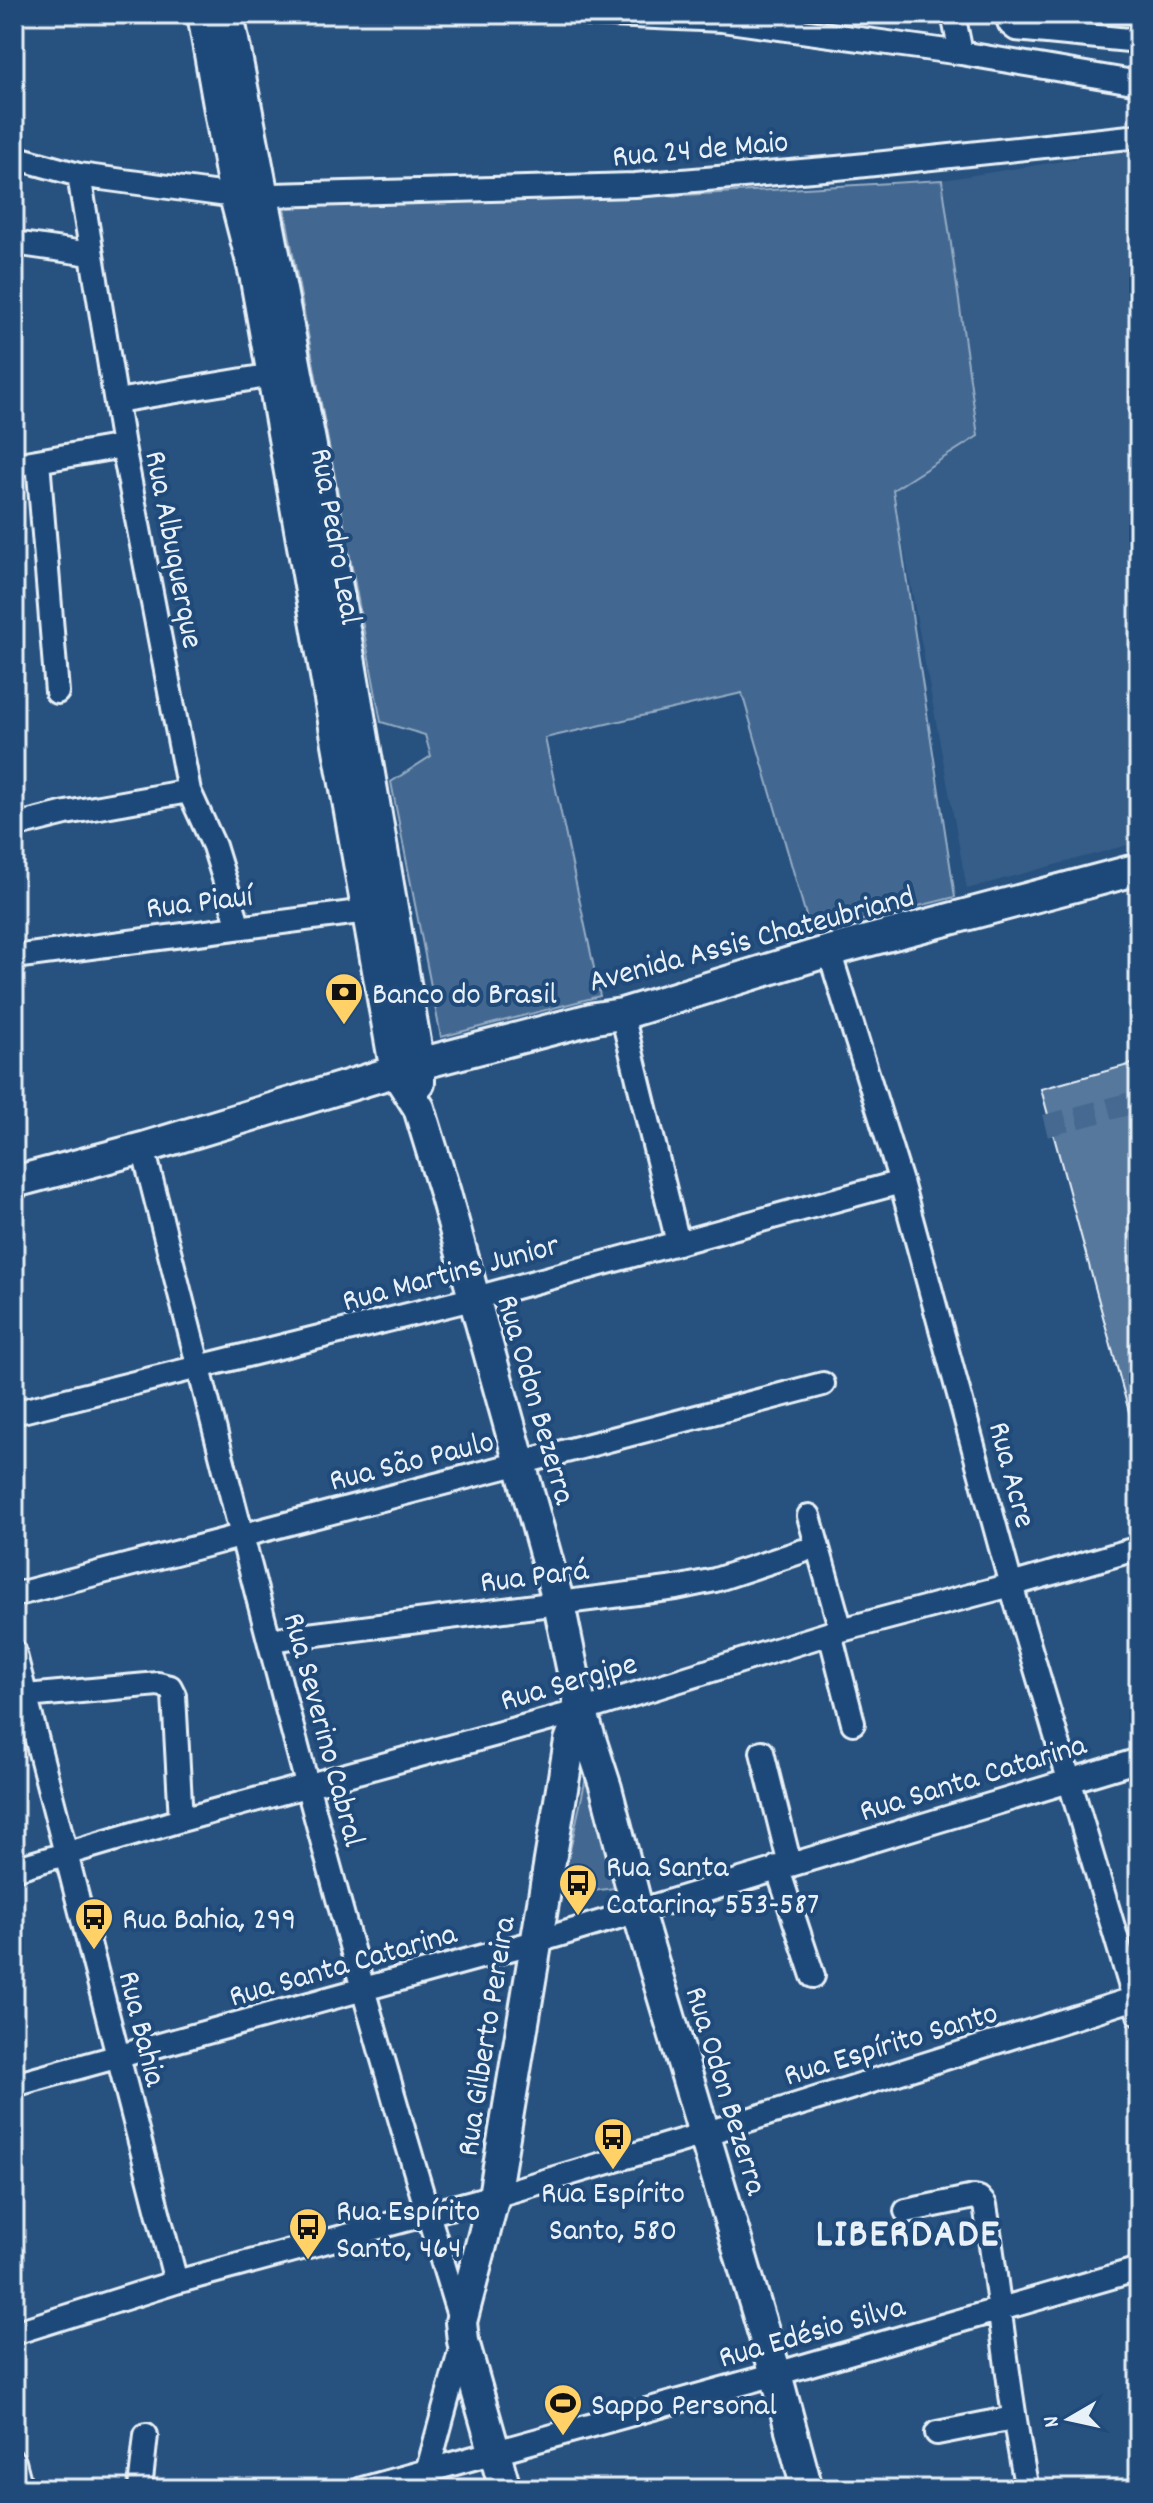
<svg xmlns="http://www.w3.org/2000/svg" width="1153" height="2503" font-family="Dekko,sans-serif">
	<rect width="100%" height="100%" fill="#27517f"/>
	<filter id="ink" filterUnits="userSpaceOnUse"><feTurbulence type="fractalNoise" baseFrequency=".0125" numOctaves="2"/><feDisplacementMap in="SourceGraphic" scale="16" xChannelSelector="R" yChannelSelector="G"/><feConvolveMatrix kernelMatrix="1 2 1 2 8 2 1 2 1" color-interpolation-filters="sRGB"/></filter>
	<g filter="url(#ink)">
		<path fill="#355d88" d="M1139,149V842L967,889L893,490L978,436L942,180Z"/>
		<path fill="#436891" stroke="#96acc4" stroke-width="2" d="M1084,14H1139V35L1074,25V16Z
			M942,180L978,436L893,490L955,897L811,933L742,693L545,738L600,996L441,1037L391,782L431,756L425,735L381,722L283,201L668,196Z
			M589,1764L614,1888L560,1896Z"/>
		<path fill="#57789d" stroke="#e8f1f8" stroke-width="2" d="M1139,1062V1430H1134L1041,1089Z"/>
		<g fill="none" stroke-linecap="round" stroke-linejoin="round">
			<path stroke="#446991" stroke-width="22" stroke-dasharray="22 11" stroke-linecap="butt" d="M1045,1126L1139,1101"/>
			<g stroke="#e8f1f8" stroke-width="28">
				<path id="minor" d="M589,14L722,20L961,53L1139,83
					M953,14L961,53
					M1006,14L1010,24L1016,29L1139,41
					M14,157L79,175L235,196L635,185L837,168L1139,136
					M79,175L123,446L189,791L214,846L239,927
					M14,243L91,254
					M117,401L285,373
					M38,461L57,692
					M14,465L123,446
					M14,826L66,813L189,791
					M829,951L901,1182L1011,1585L1139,2014
					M14,957L382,909
					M622,1014L678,1243
					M143,1148C243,1541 341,1935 461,2322
					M14,1413L472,1299L901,1182
					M809,1516L841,1630
					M14,1595L823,1384
					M830,1633L853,1723
					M269,1640L676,1588L715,1580L803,1551
					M14,1651L176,2282
					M26,1696L158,1684L170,1687L174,1695L181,1820
					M762,1752L790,1865
					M777,1867L813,1976
					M14,1869L181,1820L581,1711L830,1633L1011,1585L1139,1548
					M14,2085L535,1942L1139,1760
					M906,2211L974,2197L979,2198L985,2205C1000,2300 1008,2395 1027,2489
					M14,2333L176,2282L494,2196L704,2134L1139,1997
					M937,2433L1013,2418
					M14,2462L21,2489
					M425,2480L463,2341
					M140,2489L146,2435
					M362,2489L776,2374L1139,2269"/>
			</g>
			<g stroke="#e8f1f8" stroke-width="36">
				<path id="major" d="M203,14L235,196L255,274L396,1072L419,1108L445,1193L559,1604L581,1711L606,1788L638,1912L776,2374L807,2489
					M228,14L328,535L419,1065V1083
					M14,1182L143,1148L423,1063L595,1018L622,1014L829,951L1139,869
					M505,2489L463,2341L461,2322L494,2196L570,1741L581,1711"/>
			</g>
			<use href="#minor" stroke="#1f4a7a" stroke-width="22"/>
			<use href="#major" stroke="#1f4a7a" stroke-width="30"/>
		</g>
	</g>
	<defs>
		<g id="bank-pin" transform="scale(2)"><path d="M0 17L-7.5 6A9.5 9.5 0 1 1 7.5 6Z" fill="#ffd166" stroke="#1f4a7a"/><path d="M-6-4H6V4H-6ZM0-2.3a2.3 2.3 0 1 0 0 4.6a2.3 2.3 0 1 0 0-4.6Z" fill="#111"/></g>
		<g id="bus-pin" transform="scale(2)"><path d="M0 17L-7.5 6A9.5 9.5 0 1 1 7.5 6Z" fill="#ffd166" stroke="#1f4a7a"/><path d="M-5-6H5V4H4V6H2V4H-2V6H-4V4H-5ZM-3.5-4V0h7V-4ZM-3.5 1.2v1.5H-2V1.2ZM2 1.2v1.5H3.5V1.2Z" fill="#111"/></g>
		<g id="stadium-pin" transform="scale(2)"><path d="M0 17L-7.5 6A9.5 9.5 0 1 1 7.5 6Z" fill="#ffd166" stroke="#1f4a7a"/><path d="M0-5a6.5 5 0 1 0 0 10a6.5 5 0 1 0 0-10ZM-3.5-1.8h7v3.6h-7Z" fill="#111"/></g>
	</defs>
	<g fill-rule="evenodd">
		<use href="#bank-pin" x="344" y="992"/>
		<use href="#bus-pin" x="578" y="1883"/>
		<use href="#bus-pin" x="94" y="1917"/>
		<use href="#bus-pin" x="613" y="2137"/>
		<use href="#bus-pin" x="308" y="2227"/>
		<use href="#stadium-pin" x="563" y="2403"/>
	</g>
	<g text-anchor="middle" stroke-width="8" stroke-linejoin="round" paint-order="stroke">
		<g font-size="32" fill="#e8f1f8" stroke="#1f4a7a">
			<text transform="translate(700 147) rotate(-5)" y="11">Rua 24 de Maio</text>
			<text transform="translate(338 536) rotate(80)" y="11">Rua Pedro Leal</text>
			<text transform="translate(176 549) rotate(79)" y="11">Rua Albuquerque</text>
			<text transform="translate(199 900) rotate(-7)" y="11">Rua Piauí</text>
			<text transform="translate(751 937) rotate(-15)" y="11">Avenida Assis Chateubriand</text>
			<text transform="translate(450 1271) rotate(-15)" y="11">Rua Martins Junior</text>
			<text transform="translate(538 1399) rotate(74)" y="11">Rua Odon Bezerra</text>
			<text transform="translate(411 1459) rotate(-14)" y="11">Rua São Paulo</text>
			<text transform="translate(1014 1474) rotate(75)" y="11">Rua Acre</text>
			<text transform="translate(534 1574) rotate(-7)" y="11">Rua Pará</text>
			<text transform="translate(568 1680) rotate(-16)" y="11">Rua Sergipe</text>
			<text transform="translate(326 1729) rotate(75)" y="11">Rua Severino Cabral</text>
			<text transform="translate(972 1776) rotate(-17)" y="11">Rua Santa Catarina</text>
			<text transform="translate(342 1963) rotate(-16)" y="11">Rua Santa Catarina</text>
			<text transform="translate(144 2028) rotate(76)" y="11">Rua Bahia</text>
			<text transform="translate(484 2036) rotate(-81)" y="11">Rua Gilberto Pereira</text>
			<text transform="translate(890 2042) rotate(-17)" y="11">Rua Espírito Santo</text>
			<text transform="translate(728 2090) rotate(73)" y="11">Rua Odon Bezerra</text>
			<text transform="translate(811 2330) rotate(-16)" y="11">Rua Edésio Silva</text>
		</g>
		<g font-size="32" fill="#e8f1f8" stroke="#1f4a7a" text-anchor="start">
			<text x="372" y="1003">Banco do Brasil</text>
			<text x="606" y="1876">Rua Santa<tspan x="606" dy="37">Catarina, 553-587</tspan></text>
			<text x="122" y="1928">Rua Bahia, 299</text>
			<text x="613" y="2202" text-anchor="middle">Rua Espírito<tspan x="613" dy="37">Santo, 580</tspan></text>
			<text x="336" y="2220">Rua Espírito<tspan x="336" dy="37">Santo, 464</tspan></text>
			<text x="591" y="2414">Sappo Personal</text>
		</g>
		<g font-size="40" font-weight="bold" letter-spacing="2" fill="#e8f1f8" stroke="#1f4a7a">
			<text x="908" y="2245">LIBERDADE</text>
		</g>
	</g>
	<rect width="1153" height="2503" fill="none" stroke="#1f4a7a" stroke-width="48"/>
	<rect x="24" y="24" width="1105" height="2455" fill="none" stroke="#e8f1f8" stroke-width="3" filter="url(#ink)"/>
	<g transform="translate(1069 2419) rotate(261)" stroke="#1f4a7a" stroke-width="6" paint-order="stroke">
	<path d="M0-6L14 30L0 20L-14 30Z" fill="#e8f1f8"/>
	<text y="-12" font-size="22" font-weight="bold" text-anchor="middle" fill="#e8f1f8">N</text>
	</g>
</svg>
